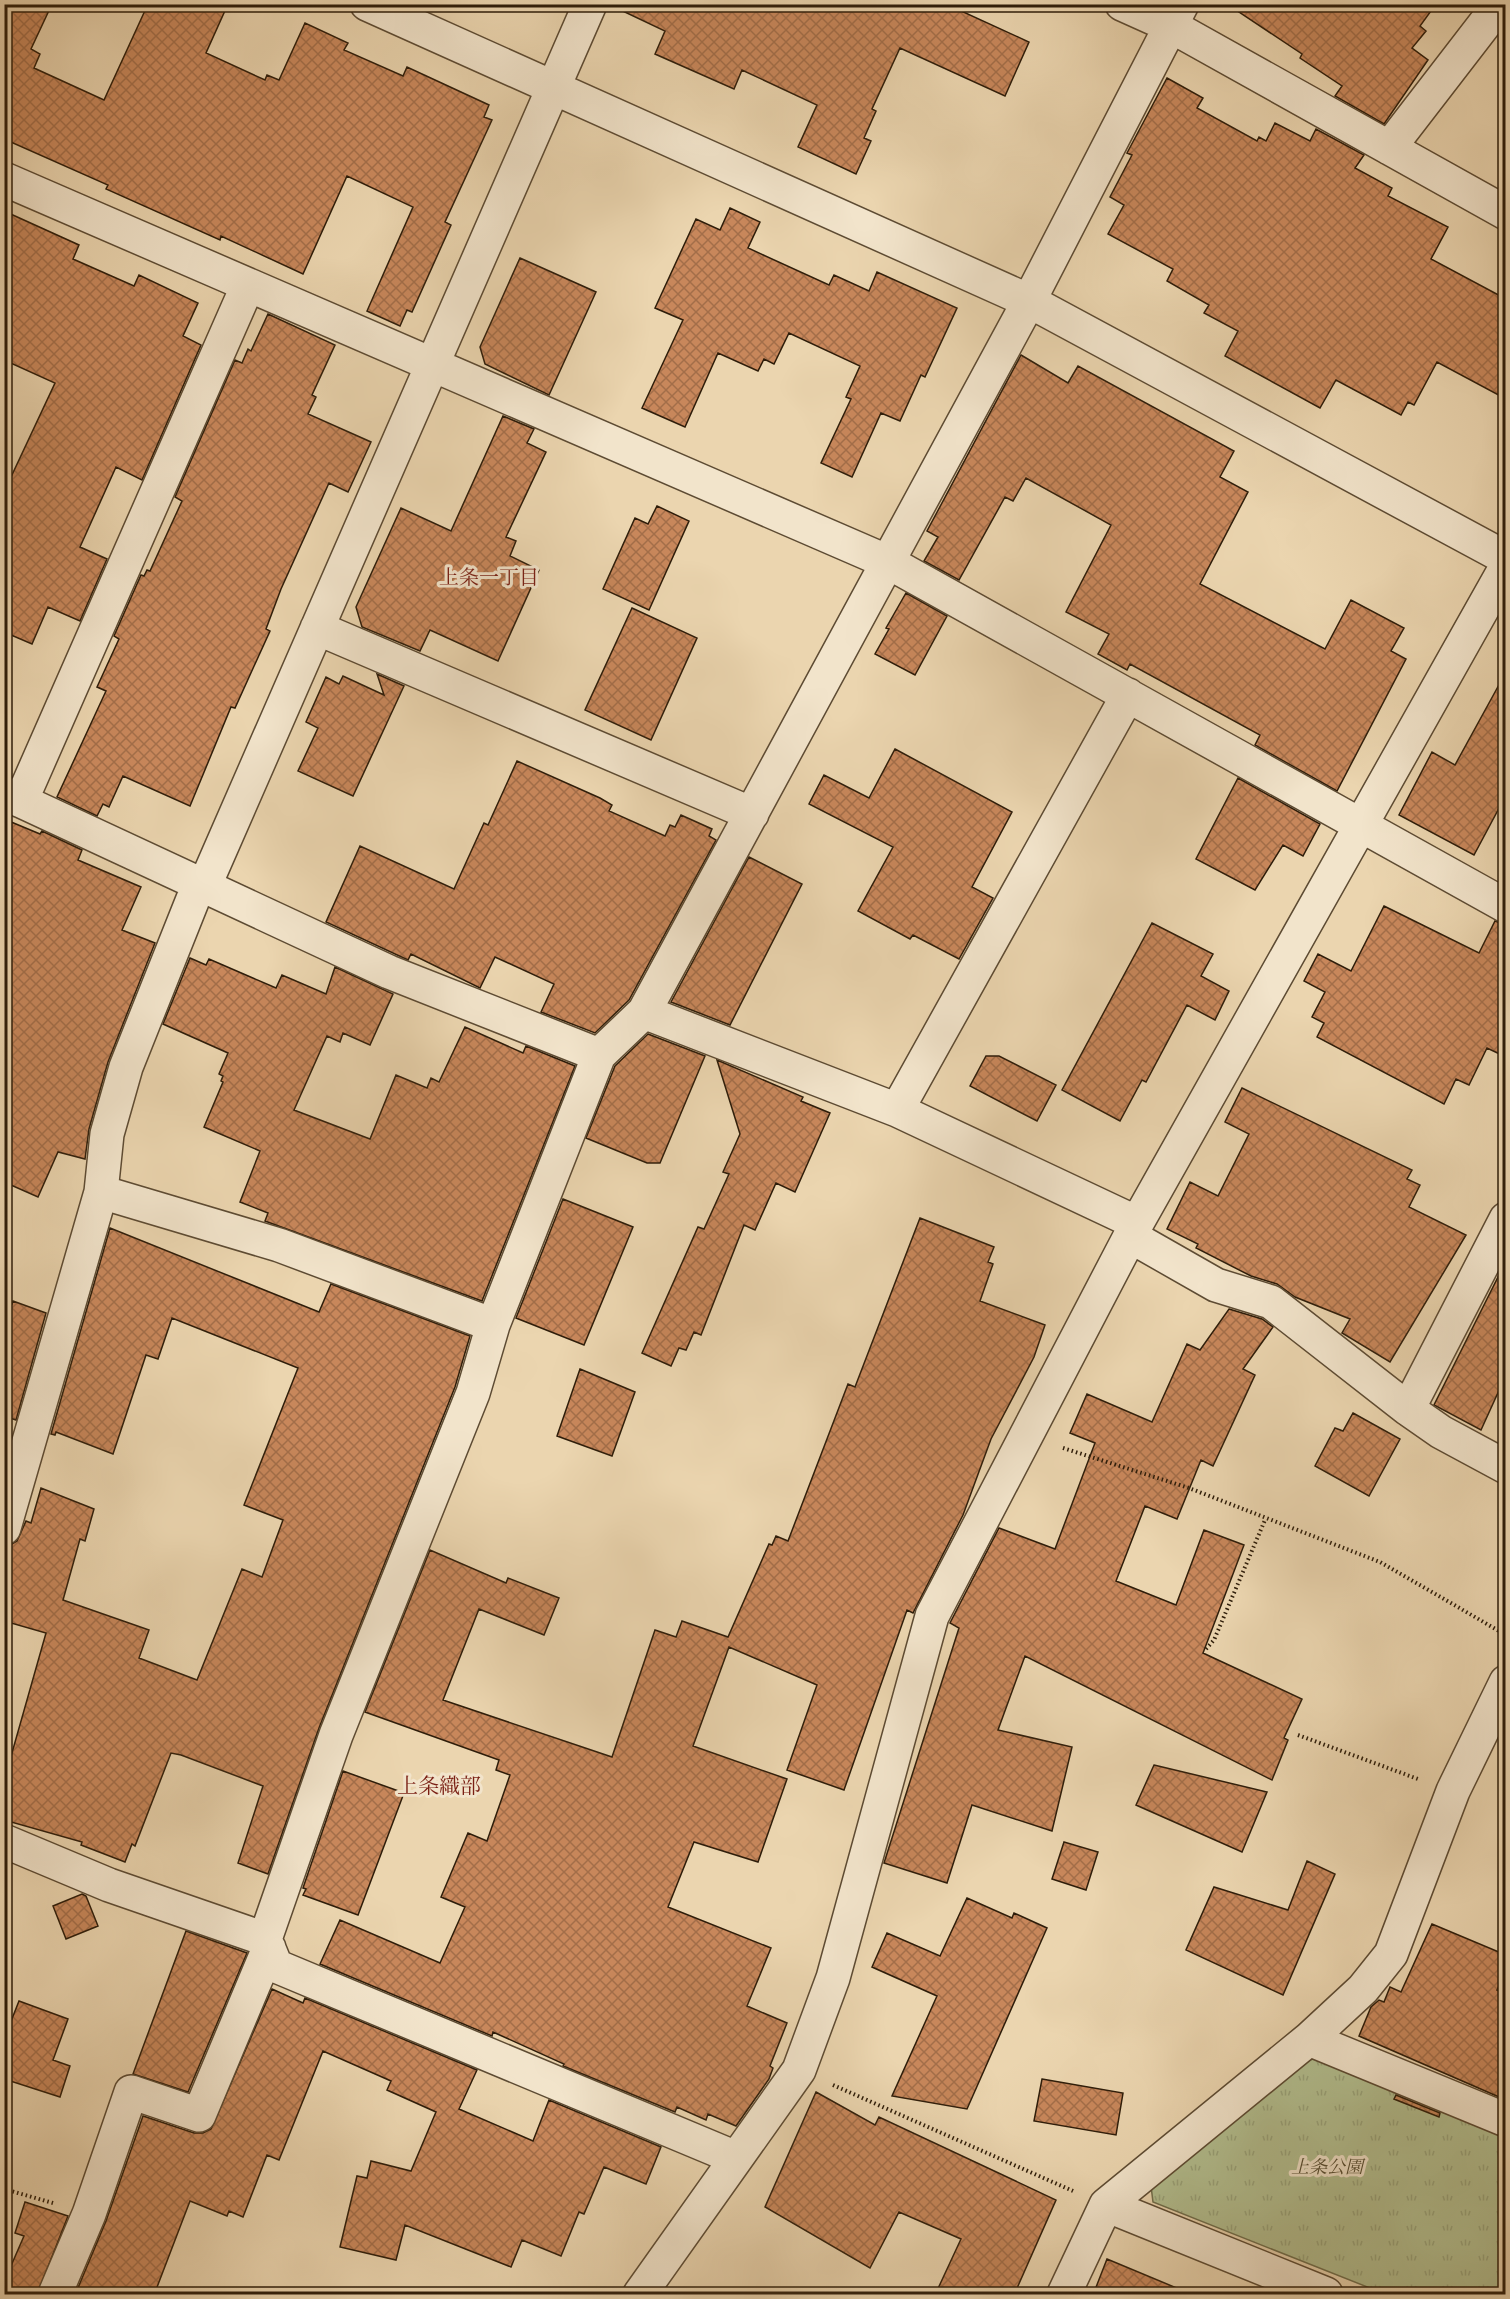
<svg xmlns="http://www.w3.org/2000/svg" width="1510" height="2299" font-family="'IM FELL Great Primer','Noto Serif JP',serif">
	<defs>
		<pattern id="park-tufts" width="24" height="20" patternUnits="userSpaceOnUse" patternTransform="scale(1.5)"><rect width="24" height="20" fill="#b2be8f"/><path d="M3 7l-1-3M5 7V3M7 7l1-3M15 17l-1-3M17 17v-4M19 17l1-3" fill="none" stroke="#99a37a"/></pattern>
		<pattern id="building-cross-hatch" width="8" height="8" patternUnits="userSpaceOnUse" patternTransform="scale(1.5)"><rect width="8" height="8" fill="#c8875b"/><path d="M0 0l8 8M0 8l8-8" fill="none" stroke="#a36e49"/></pattern>
	</defs>
	<rect width="100%" height="100%" fill="#ebd5af"/>
	<filter id="stains"><feTurbulence type="fractalNoise" baseFrequency=".00333" numOctaves="4"/><feColorMatrix values="0 0 0 0 .2 0 0 0 0 .09 0 0 0 0 .02 0 0 0 .5 -.17"/></filter>
	<radialGradient id="worn" r=".72"><stop offset=".6" stop-color="#630" stop-opacity="0"/><stop offset="1" stop-color="#630" stop-opacity=".3"/></radialGradient>
	<path fill="url(#park-tufts)" stroke="#706e4c" stroke-width="1.5" d="M1319,2057L1505,2137V2294H1385L1153,2202L1151,2186L1298,2064Z"/>
	<path fill="url(#building-cross-hatch)" stroke="#2e1d0a" stroke-width="1.5" d="M4,4H52L31,49L40,54L34,68L104,100L148,4H228L206,53L265,80L267,75L279,80L305,23L348,43L344,50L403,76L407,67L489,105L484,117L492,120L445,222L451,225L412,312L407,310L400,326L367,311L413,207L347,176L303,274L221,236L220,240L106,189L108,185L4,139Z
		M608,4H946L1029,42L1005,96L900,48L872,109L876,111L864,138L871,141L856,174L798,147L817,105L742,70L734,89L655,54L665,31Z
		M1227,4H1436L1420,26L1426,31L1412,48L1428,60L1384,124L1335,96L1342,86L1300,58L1302,54Z
		M1167,78L1203,98L1197,108L1257,141L1259,137L1266,141L1275,123L1310,141L1316,129L1364,155L1355,168L1392,188L1388,196L1448,227L1431,259L1506,299V399L1437,362L1414,405L1408,402L1401,415L1336,380L1320,408L1225,356L1238,331L1204,313L1209,305L1167,281L1173,269L1108,234L1124,205L1110,197L1132,155L1127,153Z
		M730,208L760,222L748,248L829,285L834,275L869,291L877,272L957,308L925,377L921,375L900,421L881,413L852,477L821,463L851,399L846,397L860,366L789,333L774,364L764,359L758,371L718,353L685,427L642,408L683,320L655,308L696,219L720,230Z
		M4,211L79,245L73,259L134,286L139,275L198,303L183,336L201,345L142,480L116,467L80,547L107,559L80,621L48,607L32,644L4,632V492L55,383L4,360Z
		M520,258L596,292L549,395L485,364L480,347Z
		M268,314L335,345L312,395L316,397L308,414L371,442L348,492L329,483L281,589L266,629L270,631L235,708L231,707L190,806L123,776L109,807L103,804L97,816L57,797L106,691L97,687L119,639L114,636L141,575L144,576L147,570L150,571L182,501L175,497L235,360L242,363L248,349L251,351Z
		M1021,355L1068,383L1078,366L1234,451L1220,477L1248,492L1200,584L1325,649L1351,600L1404,628L1391,651L1406,659L1337,791L1255,745L1260,735L1130,664L1127,670L1098,654L1109,634L1066,612L1111,525L1026,478L1013,501L1005,497L959,580L924,561L938,537L927,531Z
		M503,416L534,429L527,443L546,452L506,537L516,541L510,556L539,570L498,661L430,630L420,651L362,627L356,607L401,508L451,531Z
		M657,506L689,521L649,610L603,589L635,518L648,524Z
		M906,593L947,616L915,675L875,654L889,629L886,628Z
		M632,608L697,638L651,740L585,710Z
		M1506,672V795L1474,855L1399,815L1432,752L1455,765Z
		M377,674L404,686L353,796L298,771L318,728L306,722L326,677L339,684L343,676L384,695Z
		M895,749L1012,812L972,887L993,898L959,959L913,935L910,939L858,911L893,847L809,804L824,775L869,798Z
		M517,761L600,798L612,805L609,811L665,836L670,825L675,827L681,815L712,829L709,836L716,840L629,1000L595,1033L541,1012L554,984L495,957L480,988L411,954L408,960L326,922L360,846L454,889L484,823L488,825Z
		M1238,778L1320,824L1303,856L1283,845L1255,890L1196,859Z
		M4,819L40,834L42,831L82,850L78,860L141,887L122,930L155,943L108,1062L89,1129L85,1159L58,1152L38,1197L4,1182Z
		M749,857L802,884L730,1025L671,1002Z
		M1384,906L1479,953L1495,921L1506,925V1057L1487,1048L1469,1085L1456,1079L1444,1104L1317,1037L1324,1023L1312,1017L1325,992L1304,981L1318,954L1351,971Z
		M1152,923L1213,954L1201,976L1229,991L1215,1020L1187,1005L1146,1082L1142,1080L1120,1121L1062,1090Z
		M190,958L206,965L209,959L276,988L282,975L326,994L335,967L393,994L370,1045L343,1033L340,1042L327,1036L294,1110L370,1139L396,1075L427,1088L431,1078L439,1082L465,1027L523,1053L526,1046L575,1066L482,1301L265,1221L268,1213L240,1202L260,1151L204,1127L223,1082L221,1081L223,1076L219,1074L228,1053L163,1024Z
		M648,1034L705,1056L660,1163H647L586,1138L615,1066Z
		M986,1056H999L1056,1085L1037,1121L970,1086Z
		M717,1060L803,1097L801,1101L830,1113L795,1192L776,1183L755,1230L744,1225L701,1335L694,1332L686,1350L679,1348L671,1366L642,1353L698,1227L704,1229L729,1174L723,1172L740,1134Z
		M1242,1088L1412,1170L1407,1179L1420,1185L1409,1207L1466,1235L1390,1362L1342,1333L1350,1319L1295,1297L1277,1284L1251,1276L1196,1248L1198,1244L1167,1229L1190,1182L1218,1196L1249,1134L1225,1122Z
		M563,1199L633,1227L584,1345L516,1318Z
		M920,1218L994,1247L988,1262L993,1264L980,1301L1045,1325L1034,1357L991,1439L963,1515L913,1613L907,1610L844,1790L787,1770L817,1685L729,1647L693,1746L787,1779L758,1862L694,1842L668,1907L771,1948L747,2006L787,2023L770,2066L773,2068L769,2079L736,2126L708,2114L706,2120L677,2107L675,2112L563,2066L564,2064L493,2032L492,2036L320,1964L340,1920L440,1963L465,1907L441,1897L468,1833L487,1841L510,1775L496,1770L499,1760L365,1712L430,1550L506,1583L508,1578L559,1598L544,1635L479,1609L443,1700L612,1757L655,1630L676,1637L682,1621L728,1637L769,1544L772,1545L776,1536L788,1541L848,1384L855,1387Z
		M110,1228L319,1312L331,1284L470,1336L455,1387L319,1728L268,1874L238,1863L263,1786L181,1755L171,1753L135,1846L132,1844L125,1862L81,1845L82,1842L4,1820V1781L46,1633L4,1621V1566L10,1545L17,1541L26,1521L31,1523L41,1488L94,1509L85,1541L80,1539L63,1600L149,1630L139,1658L197,1680L242,1569L262,1577L283,1520L244,1505L298,1368L172,1318L158,1359L146,1355L113,1454L56,1432L55,1435L51,1434Z
		M1506,1261V1375L1481,1430L1434,1405Z
		M4,1301L12,1304L13,1301L46,1313L16,1420L4,1416Z
		M1229,1309L1262,1319L1273,1327L1243,1369L1255,1375L1213,1466L1201,1460L1177,1519L1145,1506L1116,1581L1176,1605L1204,1530L1244,1545L1203,1653L1302,1699L1284,1738L1288,1740L1272,1780L1025,1656L998,1730L1072,1747L1052,1831L972,1805L947,1883L884,1863L959,1628L950,1623L999,1528L1055,1549L1095,1443L1070,1433L1087,1394L1152,1422L1187,1344L1200,1350Z
		M580,1369L635,1392L612,1456L557,1436Z
		M1353,1413L1400,1439L1369,1496L1315,1466L1335,1428L1343,1431Z
		M1154,1765L1267,1792L1242,1852L1136,1805Z
		M343,1771L404,1793L358,1915L303,1895L306,1889L303,1888Z
		M1064,1842L1098,1852L1086,1890L1052,1879Z
		M1307,1861L1335,1874L1283,1995L1186,1950L1214,1887L1288,1910Z
		M82,1894L86,1896L98,1926L66,1939L53,1906Z
		M967,1898L1012,1918L1014,1913L1047,1928L967,2109L892,2096L937,1996L872,1967L887,1933L940,1956Z
		M1432,1924L1506,1955V1970L1497,1990L1506,1994V2100L1359,2036L1371,2007L1379,2000L1384,2002L1390,1987L1401,1992Z
		M186,1931L247,1953L188,2092L133,2074Z
		M272,1989L303,2003L305,1998L477,2070L459,2109L533,2141L549,2100L661,2147L646,2184L604,2167L584,2214L579,2212L561,2256L522,2240L511,2267L405,2225L396,2260L340,2247L357,2176L367,2178L371,2161L411,2171L436,2112L387,2090L391,2081L323,2051L279,2160L267,2155L243,2217L229,2211L227,2216L190,2201L154,2295H75L106,2221L143,2116L194,2133H203L211,2129Z
		M19,2001L68,2019L53,2060L70,2066L60,2097L4,2079V2039Z
		M1042,2079L1123,2093L1116,2135L1034,2121Z
		M816,2092L875,2125L879,2117L1056,2200L1014,2295H935L961,2239L899,2212L870,2268L765,2207Z
		M1396,2095L1440,2113L1439,2117L1394,2099Z
		M25,2202L68,2216L37,2295H4V2282L24,2236L15,2233Z
		M1107,2259L1191,2294L1190,2295H1093Z"/>
	<g fill="none" stroke-linecap="round" stroke-linejoin="round">
		<g stroke="#5d4b33" stroke-width="36">
			<path id="minor" d="M367,4L1029,301L1506,558
				M1122,4L1171,26L1506,213
				M1389,148L1500,4
				M4,179L888,562L1506,906
				M317,628L752,814
				M4,793L389,972L599,1055
				M21,801L248,285
				M204,887L590,4
				M644,1012L897,1110L1137,1223
				M897,1110L1128,695
				M101,1192L279,1245L493,1325
				M1130,1236L1216,1285L1271,1302L1408,1409L1441,1432L1506,1467
				M1408,1409L1506,1219
				M4,1528L101,1192L107,1134L126,1067L199,884
				M4,1841L109,1885L265,1939
				M1309,2039L1506,2120
				M736,2158L276,1966L265,1939L336,1735L473,1393L493,1325L599,1055L644,1012L1029,301L1182,4
				M1106,2205L1326,2294
				M55,2294L89,2214L131,2092L199,2115L269,1948
				M640,2294L799,2070L833,1978L932,1616L1137,1223L1506,567
				M1064,2294L1106,2205L1309,2039L1363,1989L1391,1954L1453,1791L1506,1682"/>
		</g>
		<path stroke="#2e1d0a" stroke-width="4" stroke-dasharray="1.5 3" stroke-linecap="butt" d="M1063,1448L1189,1488L1380,1562L1506,1635
			M1206,1649L1214,1640L1265,1520
			M1298,1735L1418,1779
			M833,2085L1073,2191
			M4,2189L53,2203"/>
		<use href="#minor" stroke="#f2e4cb" stroke-width="33"/>
	</g>
	<g text-anchor="middle" stroke-width="6" stroke-linejoin="round" paint-order="stroke">
		<g font-size="18" font-style="italic" fill="#564d32" stroke="#f2e4cb">
			<text x="1327" y="2173">上条公園</text>
		</g>
		<g font-size="20" fill="#7a1f14" stroke="#f2e4cb">
			<text x="489" y="584">上条一丁目</text>
		</g>
		<g font-size="21" fill="#7a1f14" stroke="#f2e4cb">
			<text x="439" y="1793">上条織部</text>
		</g>
	</g>
	<rect width="1510" height="2299" fill="none" stroke="#ebd5af" stroke-width="24"/>
	<rect x="6" y="6" width="1498" height="2287" fill="none" stroke="#2e1d0a" stroke-width="3"/>
	<rect x="12" y="12" width="1486" height="2275" fill="none" stroke="#2e1d0a" stroke-width="1.5"/>
	<rect width="100%" height="100%" filter="url(#stains)"/>
	<rect width="100%" height="100%" fill="url(#worn)"/>
</svg>
